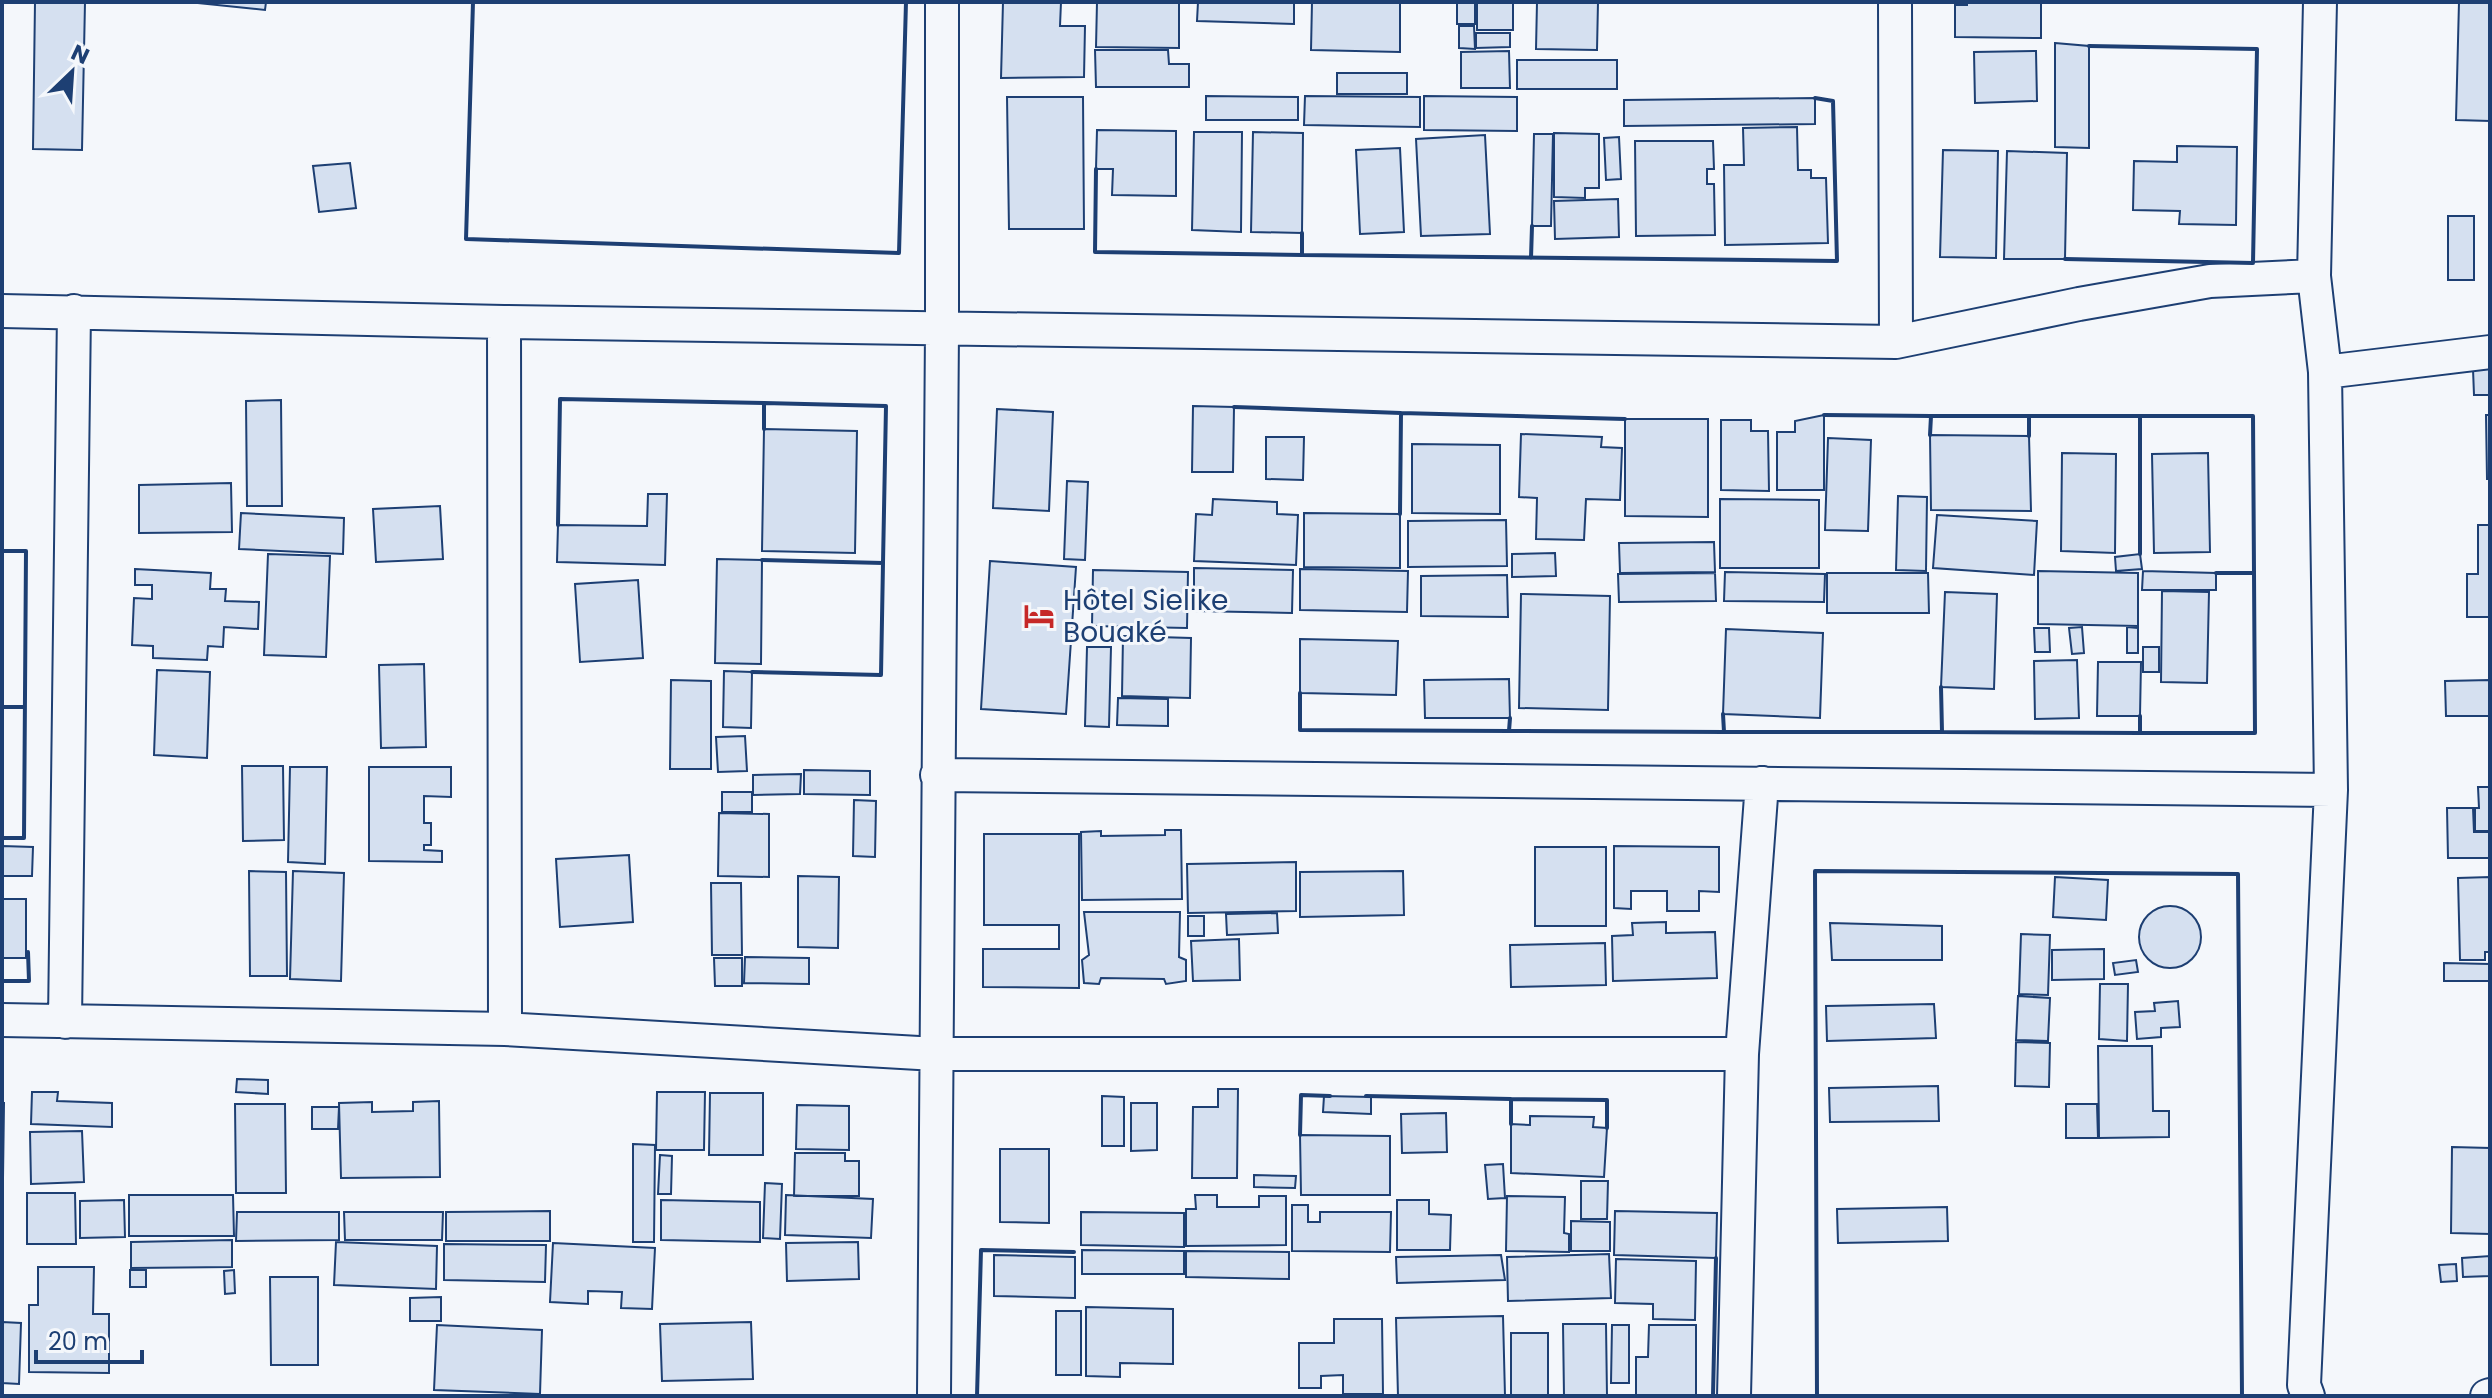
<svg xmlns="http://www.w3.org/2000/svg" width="2492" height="1398" font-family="Poppins,sans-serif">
	<rect width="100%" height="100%" fill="#f4f7fb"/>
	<path fill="#d5e0f0" stroke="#1d3f73" stroke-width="2" d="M35,2H85L82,150L33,149Z
		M188,2H266L265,10Z
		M1003,2H1061L1060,26H1085L1084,77L1001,78Z
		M1097,2H1179V48L1096,47Z
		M1198,2H1294V24L1197,21Z
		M1312,2H1400V52L1311,50Z
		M1457,2H1475V24H1457Z
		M1477,2H1513V30H1477Z
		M1537,2H1598L1597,50L1536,49Z
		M1967,2H2041V38L1955,37V5H1967Z
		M2459,2H2490V121L2456,120Z
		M1459,26H1474L1475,49L1459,48Z
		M1476,33H1510V47L1476,48Z
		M2055,43L2089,46V148L2055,147Z
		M1095,50H1168L1169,64H1189V87H1096Z
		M1509,51L1510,88H1461V52Z
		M2036,51L2037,101L1975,103L1974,52Z
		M1517,60H1617V89H1517Z
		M1337,73H1407V94H1337Z
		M1206,96L1298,97V120H1206Z
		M1305,96L1420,97V127L1304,125Z
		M1424,96L1517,97V131L1424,130Z
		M1007,97H1083L1084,229H1009Z
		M1815,98V124L1624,126V100Z
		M1797,127L1798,170H1811V178H1826L1828,243L1725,245L1724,165H1744L1743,128Z
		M1097,130L1176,131V196L1112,195L1113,169H1096Z
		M1194,132H1242L1241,232L1192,230Z
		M1253,132L1303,133L1302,233L1251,232Z
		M1554,133L1599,134V188H1585V198L1554,197Z
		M1534,134H1553L1551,226H1532Z
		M1485,135L1490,234L1421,236L1416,139Z
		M1619,137L1621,179L1606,180L1604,138Z
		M1635,141H1713L1714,169H1707V184H1714L1715,235L1636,236Z
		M2177,146L2237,147L2236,225L2179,224L2180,211L2133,210L2134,161L2177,162Z
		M1400,148L1404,232L1360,234L1356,150Z
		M1943,150L1998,151L1996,258L1940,257Z
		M2007,151L2067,153L2065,259H2004Z
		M350,163L356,208L319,212L313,166Z
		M1618,199L1619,237L1555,239L1554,201Z
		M2448,216H2474V280H2448Z
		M2473,369H2490V395H2474Z
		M281,400L282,506H247L246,401Z
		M1193,406L1234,407L1233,472H1192Z
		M997,409L1053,412L1049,511L993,508Z
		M1824,415V490H1777V432H1795V421Z
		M2486,415H2490V479H2487Z
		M1625,419H1708V517L1625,516Z
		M1721,420H1751V431H1768L1769,491L1721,490Z
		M764,429L857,431L855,553L762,551Z
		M1521,434L1602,437L1601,447L1622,448L1620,500L1586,499L1584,540L1536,539L1537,498L1519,497Z
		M1930,435L2029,436L2031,511L1931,510Z
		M1266,437H1304L1303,480L1266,479Z
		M1828,438L1871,440L1868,531L1825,530Z
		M1412,444L1500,445V514L1412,513Z
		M2062,453L2116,454L2115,553L2061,551Z
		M2208,453L2210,552L2154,553L2152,454Z
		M1067,481L1088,482L1085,560L1064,559Z
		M231,483L232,532L139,533V485Z
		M648,494H667L665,565L557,562L558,525L647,526Z
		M1898,496L1927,497L1926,571L1896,570Z
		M1213,499L1277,502V514L1298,515L1296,565L1194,561L1196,514L1212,515Z
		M1720,499L1819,500V568H1720Z
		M440,506L443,559L376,562L373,509Z
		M241,513L344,518L343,554L239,549Z
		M1304,513L1400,514V568L1304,567Z
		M1937,515L2037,521L2034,575L1933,568Z
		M1506,520L1507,566L1408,567V521Z
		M2478,525H2490V617H2467V574H2478Z
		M1714,542L1715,572L1620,573L1619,543Z
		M1555,553L1556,576L1512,577V554Z
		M268,554L330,556L326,657L264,655Z
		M2140,554L2142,569L2116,571L2115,557Z
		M717,559L762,560L761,664L715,663Z
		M990,561L1076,567L1066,714L981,709Z
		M1194,568L1293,570L1292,613L1194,611Z
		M135,569L211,573L210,589H226L225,601L259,602L258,629L224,627L223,647L208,646L207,660L153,658V646L132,645L134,598L152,599V585H135Z
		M1300,569L1408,571L1407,612L1300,610Z
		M1093,570L1188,572L1187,628L1092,626Z
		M2038,571L2138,573V626L2038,624Z
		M2143,571L2216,573V590H2142Z
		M1725,572L1825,574L1824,602L1724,601Z
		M1715,573L1716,601L1619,602L1618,574Z
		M1827,573H1928L1929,613H1827Z
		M1507,575L1508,617L1421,616V576Z
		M638,580L643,658L580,662L575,584Z
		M2162,591L2209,592L2207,683L2161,682Z
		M1945,592L1997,594L1994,689L1941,687Z
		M1521,594L1610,596L1608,710L1519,708Z
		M2082,627L2084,653L2072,654L2069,628Z
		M2127,627L2138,628V653H2127Z
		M2034,628H2049L2050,652H2035Z
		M1726,629L1823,633L1820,718L1723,714Z
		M1123,636L1191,638L1190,698L1122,696Z
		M1300,639L1398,641L1396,695L1300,693Z
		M1087,647H1111L1109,727L1085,726Z
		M2143,647H2159V672H2143Z
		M2077,660L2079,718L2035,719L2034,661Z
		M2098,662H2141L2140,716H2097Z
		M424,664L426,747L381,748L379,665Z
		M157,670L210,672L207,758L154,755Z
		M724,671L752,672L751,728L723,727Z
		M1509,679L1510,718H1425L1424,680Z
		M671,680L711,681V769H670Z
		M2490,680V716H2446L2445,681Z
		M1118,698L1168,699V726L1117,725Z
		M745,736L747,771L718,772L716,737Z
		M242,766H283L284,840L243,841Z
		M290,767H327L325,864L288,862Z
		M369,767H451V797L424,796V823H431V845H424V850L442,851V862L369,861Z
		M804,770L870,771V795L804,794Z
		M801,774L800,794L753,795V775Z
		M2478,787H2490V831H2475V808H2479Z
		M722,792H752V812H722Z
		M854,800L876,801L875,857L853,856Z
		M2447,808H2473L2474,832H2490V858H2448Z
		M719,813L769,814V877L718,876Z
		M1165,830H1181L1182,899L1082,900L1081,832L1101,831V836L1165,835Z
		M984,834H1079V988L983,987V949H1059V925H984Z
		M2,846L33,847L32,876H2Z
		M1614,846L1719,847V892L1699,891V911H1667V891H1631V909L1614,908Z
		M1535,847H1606V926H1535Z
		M629,855L633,922L560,927L556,859Z
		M1296,862V911L1188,913L1187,864Z
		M249,871L286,872L287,976H250Z
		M293,871L344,873L341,981L290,979Z
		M1403,871L1404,915L1300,917V872Z
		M798,876L839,877L838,948L798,947Z
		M2055,877L2108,880L2106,920L2053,917Z
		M2490,877V952H2485V960H2460L2458,878Z
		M711,883H741L742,955H712Z
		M2,899H26V958H2Z
		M2139 937a31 31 0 1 1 62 0a31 31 0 1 1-62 0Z
		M1084,912H1180L1179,957L1186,960V981L1166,984L1164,979L1101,978L1099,984L1084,983L1082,960L1089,955Z
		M1277,913L1278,933L1227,935L1226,914Z
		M1188,916H1204V936H1188Z
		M1666,922V933L1715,932L1717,978L1613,981L1612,936L1633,935L1632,923Z
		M1830,923L1942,926V960H1832Z
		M2021,934L2050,935L2048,995L2019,994Z
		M1239,939L1240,980L1193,981L1191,941Z
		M1605,943L1606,985L1511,987L1510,945Z
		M2104,949V979L2052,980V950Z
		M745,957L809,958V984L744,983Z
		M714,958H742V986H715Z
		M2136,960L2138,972L2115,975L2113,963Z
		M2444,963L2490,964V981H2444Z
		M2100,984H2128L2127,1041L2099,1039Z
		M2018,996L2050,998L2048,1041L2016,1040Z
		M2178,1001L2180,1027L2161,1028V1037L2137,1039L2135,1012L2155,1011L2154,1003Z
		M1934,1004L1936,1038L1827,1041L1826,1006Z
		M2016,1042L2050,1043L2049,1087L2015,1086Z
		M2098,1046H2152L2153,1111H2169V1137L2099,1138Z
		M237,1079L268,1080V1094L236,1092Z
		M1938,1086L1939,1121L1830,1122L1829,1088Z
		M1218,1089H1238L1237,1178H1192L1193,1107H1218Z
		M32,1092H58L57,1101L112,1103V1127L31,1124Z
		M657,1092H705L704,1150H656Z
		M710,1093H763V1155H709Z
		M1102,1096L1124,1097V1146H1102Z
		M1324,1096L1371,1097V1114L1323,1112Z
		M439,1101L440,1177L341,1178L339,1103L372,1102V1112L413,1111V1102Z
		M2,1103H4L3,1178H2Z
		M1131,1103H1157V1150L1131,1151Z
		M235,1104H285L286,1193H236Z
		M2066,1104H2097L2098,1138H2066Z
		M797,1105L849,1106V1150L796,1149Z
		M312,1107H339L338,1129H312Z
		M1446,1113L1447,1152L1402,1153L1401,1114Z
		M1530,1116L1594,1117L1593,1127L1607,1128L1604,1177L1511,1173V1124L1530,1125Z
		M82,1131L84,1182L31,1184L30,1132Z
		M1300,1135L1390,1136V1195H1301Z
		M633,1144L655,1145L654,1242H633Z
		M2452,1147L2490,1148V1234L2451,1233Z
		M1000,1149H1049V1223L1000,1222Z
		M795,1153H845V1161H859V1196H794Z
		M660,1155L672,1156L671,1194H658Z
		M1503,1164L1505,1198L1488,1199L1485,1165Z
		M1254,1175L1296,1176L1295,1188L1254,1187Z
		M1581,1181H1608L1607,1219H1581Z
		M765,1183L782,1184L780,1239L763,1238Z
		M27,1193H75L76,1244H27Z
		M129,1195H233L234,1236H129Z
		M786,1195L873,1199L871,1238L785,1235Z
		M1195,1195H1217V1207H1259V1196H1286V1245L1186,1246V1209H1196Z
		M1507,1196L1565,1197L1564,1233L1569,1234V1252L1506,1251Z
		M124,1200L125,1237L80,1238V1201Z
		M661,1200L760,1202V1242L661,1240Z
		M1397,1200H1429V1214L1451,1215L1450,1250H1397Z
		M1292,1205H1308V1222H1320V1212H1391L1390,1252L1292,1251Z
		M1947,1207L1948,1241L1838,1243L1837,1209Z
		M550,1211V1241H446V1212Z
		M1615,1211L1717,1213L1716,1258L1614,1255Z
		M237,1212H339V1240L236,1241Z
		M344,1212H443L442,1240H345Z
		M1081,1212L1184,1213V1247L1081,1245Z
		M1571,1221L1610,1222V1251H1571Z
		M232,1240V1267L131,1268V1242Z
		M336,1242L437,1246L436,1289L334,1285Z
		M858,1242L859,1279L787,1281L786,1243Z
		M553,1243L655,1248L652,1309L621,1308L622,1292L588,1291V1304L550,1302Z
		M444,1244L546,1245L545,1282L444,1280Z
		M1082,1250L1184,1251V1274H1082Z
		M1186,1251L1289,1252V1279L1186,1277Z
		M1609,1254L1611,1298L1508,1301L1507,1257Z
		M994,1255L1075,1257V1298L994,1296Z
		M1501,1255L1505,1280L1397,1283L1396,1257Z
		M2490,1256V1276L2463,1277L2462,1258Z
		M1616,1259L1696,1261L1695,1320L1653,1319V1304L1615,1303Z
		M2456,1264L2457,1281L2441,1282L2439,1265Z
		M38,1267H94L93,1314H109V1373L29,1372V1305H38Z
		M130,1270H146V1287H130Z
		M234,1270L235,1293L225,1294L224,1271Z
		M270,1277H318V1365H271Z
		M441,1297V1321H410V1298Z
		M1086,1307L1173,1309V1364L1120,1363V1377L1086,1376Z
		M1056,1311H1081V1375H1056Z
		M1503,1316L1505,1396H1398L1396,1318Z
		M1334,1319H1382L1383,1394H1343V1375L1321,1376V1388H1299V1343H1334Z
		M2,1322L21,1323L19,1384L2,1383Z
		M751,1322L753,1379L662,1381L660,1324Z
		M1563,1324H1606L1607,1396H1564Z
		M437,1325L542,1330L540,1394L434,1390Z
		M1612,1325H1629V1383H1611Z
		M1649,1325H1696V1396H1636V1357H1648Z
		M1511,1333H1548V1396H1511Z"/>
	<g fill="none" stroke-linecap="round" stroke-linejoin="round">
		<g stroke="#1d3f73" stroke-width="36">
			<path id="minor" d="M1895,2L1896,342
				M2,311L504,322L1896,342L2079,304L2210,281L2314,276
				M504,322L505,1029
				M2325,372L2490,352
				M937,775L2331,790
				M2,1020L505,1029L936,1054H1742
				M65,1022L74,311
				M934,1396L942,329V2
				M1734,1396L1742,1054L1762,783
				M2308,1396L2304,1385L2331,790L2325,372L2314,276L2320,2
				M2487,1396L2490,1395"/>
		</g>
		<use href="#minor" stroke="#f4f7fb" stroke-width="32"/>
		<path stroke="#1d3f73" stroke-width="4" d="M473,2L466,239L899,253L906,2
			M1096,169L1095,252L1302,255V233
			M1302,255L1837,261L1833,101L1815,98
			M1531,258L1532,226
			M2065,259L2253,263L2257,49L2089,46
			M1234,407L1401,413L1400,514
			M1401,413L1625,419
			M1824,415L1931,416
			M1930,435L1931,416H2029
			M2029,436V416H2140
			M558,525L560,399L764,403V429
			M2,551H26L24,838H2
			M2140,554V416H2253L2254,573
			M762,560L883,563L886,406L764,403
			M752,672L881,675L883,563
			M1300,693V730L1509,731L1510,718
			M2,707H25
			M1509,731L1724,732L1723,714
			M1724,732H1942L1941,687
			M1942,732L2140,733V716
			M2140,733H2255L2254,573H2216
			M2,981H29L28,952
			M1366,1096L1511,1099V1124
			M1511,1099L1607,1100V1128
			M1300,1135L1301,1095L1330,1096
			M977,1396L981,1250L1074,1252
			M1713,1396L1716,1258
			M1817,1396L1815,871L2238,874L2242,1396"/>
	</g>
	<defs>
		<g id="hotel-bare" transform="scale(2.4)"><path d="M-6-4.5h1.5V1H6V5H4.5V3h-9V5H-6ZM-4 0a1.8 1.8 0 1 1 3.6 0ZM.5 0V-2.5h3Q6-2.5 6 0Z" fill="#c62828" stroke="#f4f7fb" stroke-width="2.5" paint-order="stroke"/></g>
	</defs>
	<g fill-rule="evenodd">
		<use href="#hotel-bare" x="1039" y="616"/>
	</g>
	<g text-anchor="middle" stroke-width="6" stroke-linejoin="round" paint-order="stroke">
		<g font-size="28" fill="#1d3f73" stroke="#f4f7fb" text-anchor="start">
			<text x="1063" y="610">Hôtel Sielike<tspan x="1063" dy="32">Bouaké</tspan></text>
		</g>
	</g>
	<rect width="2492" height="1398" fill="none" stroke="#1d3f73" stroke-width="8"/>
	<g transform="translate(72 72) rotate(25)" stroke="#f4f7fb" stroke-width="6" paint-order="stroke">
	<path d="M0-6L14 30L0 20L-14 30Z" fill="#1d3f73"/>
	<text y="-12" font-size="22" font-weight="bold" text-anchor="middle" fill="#1d3f73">N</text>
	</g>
	<path d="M36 1350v12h106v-12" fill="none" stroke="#1d3f73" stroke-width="4"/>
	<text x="48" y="1350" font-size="24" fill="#1d3f73" stroke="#f4f7fb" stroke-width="6" paint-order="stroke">20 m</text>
</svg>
